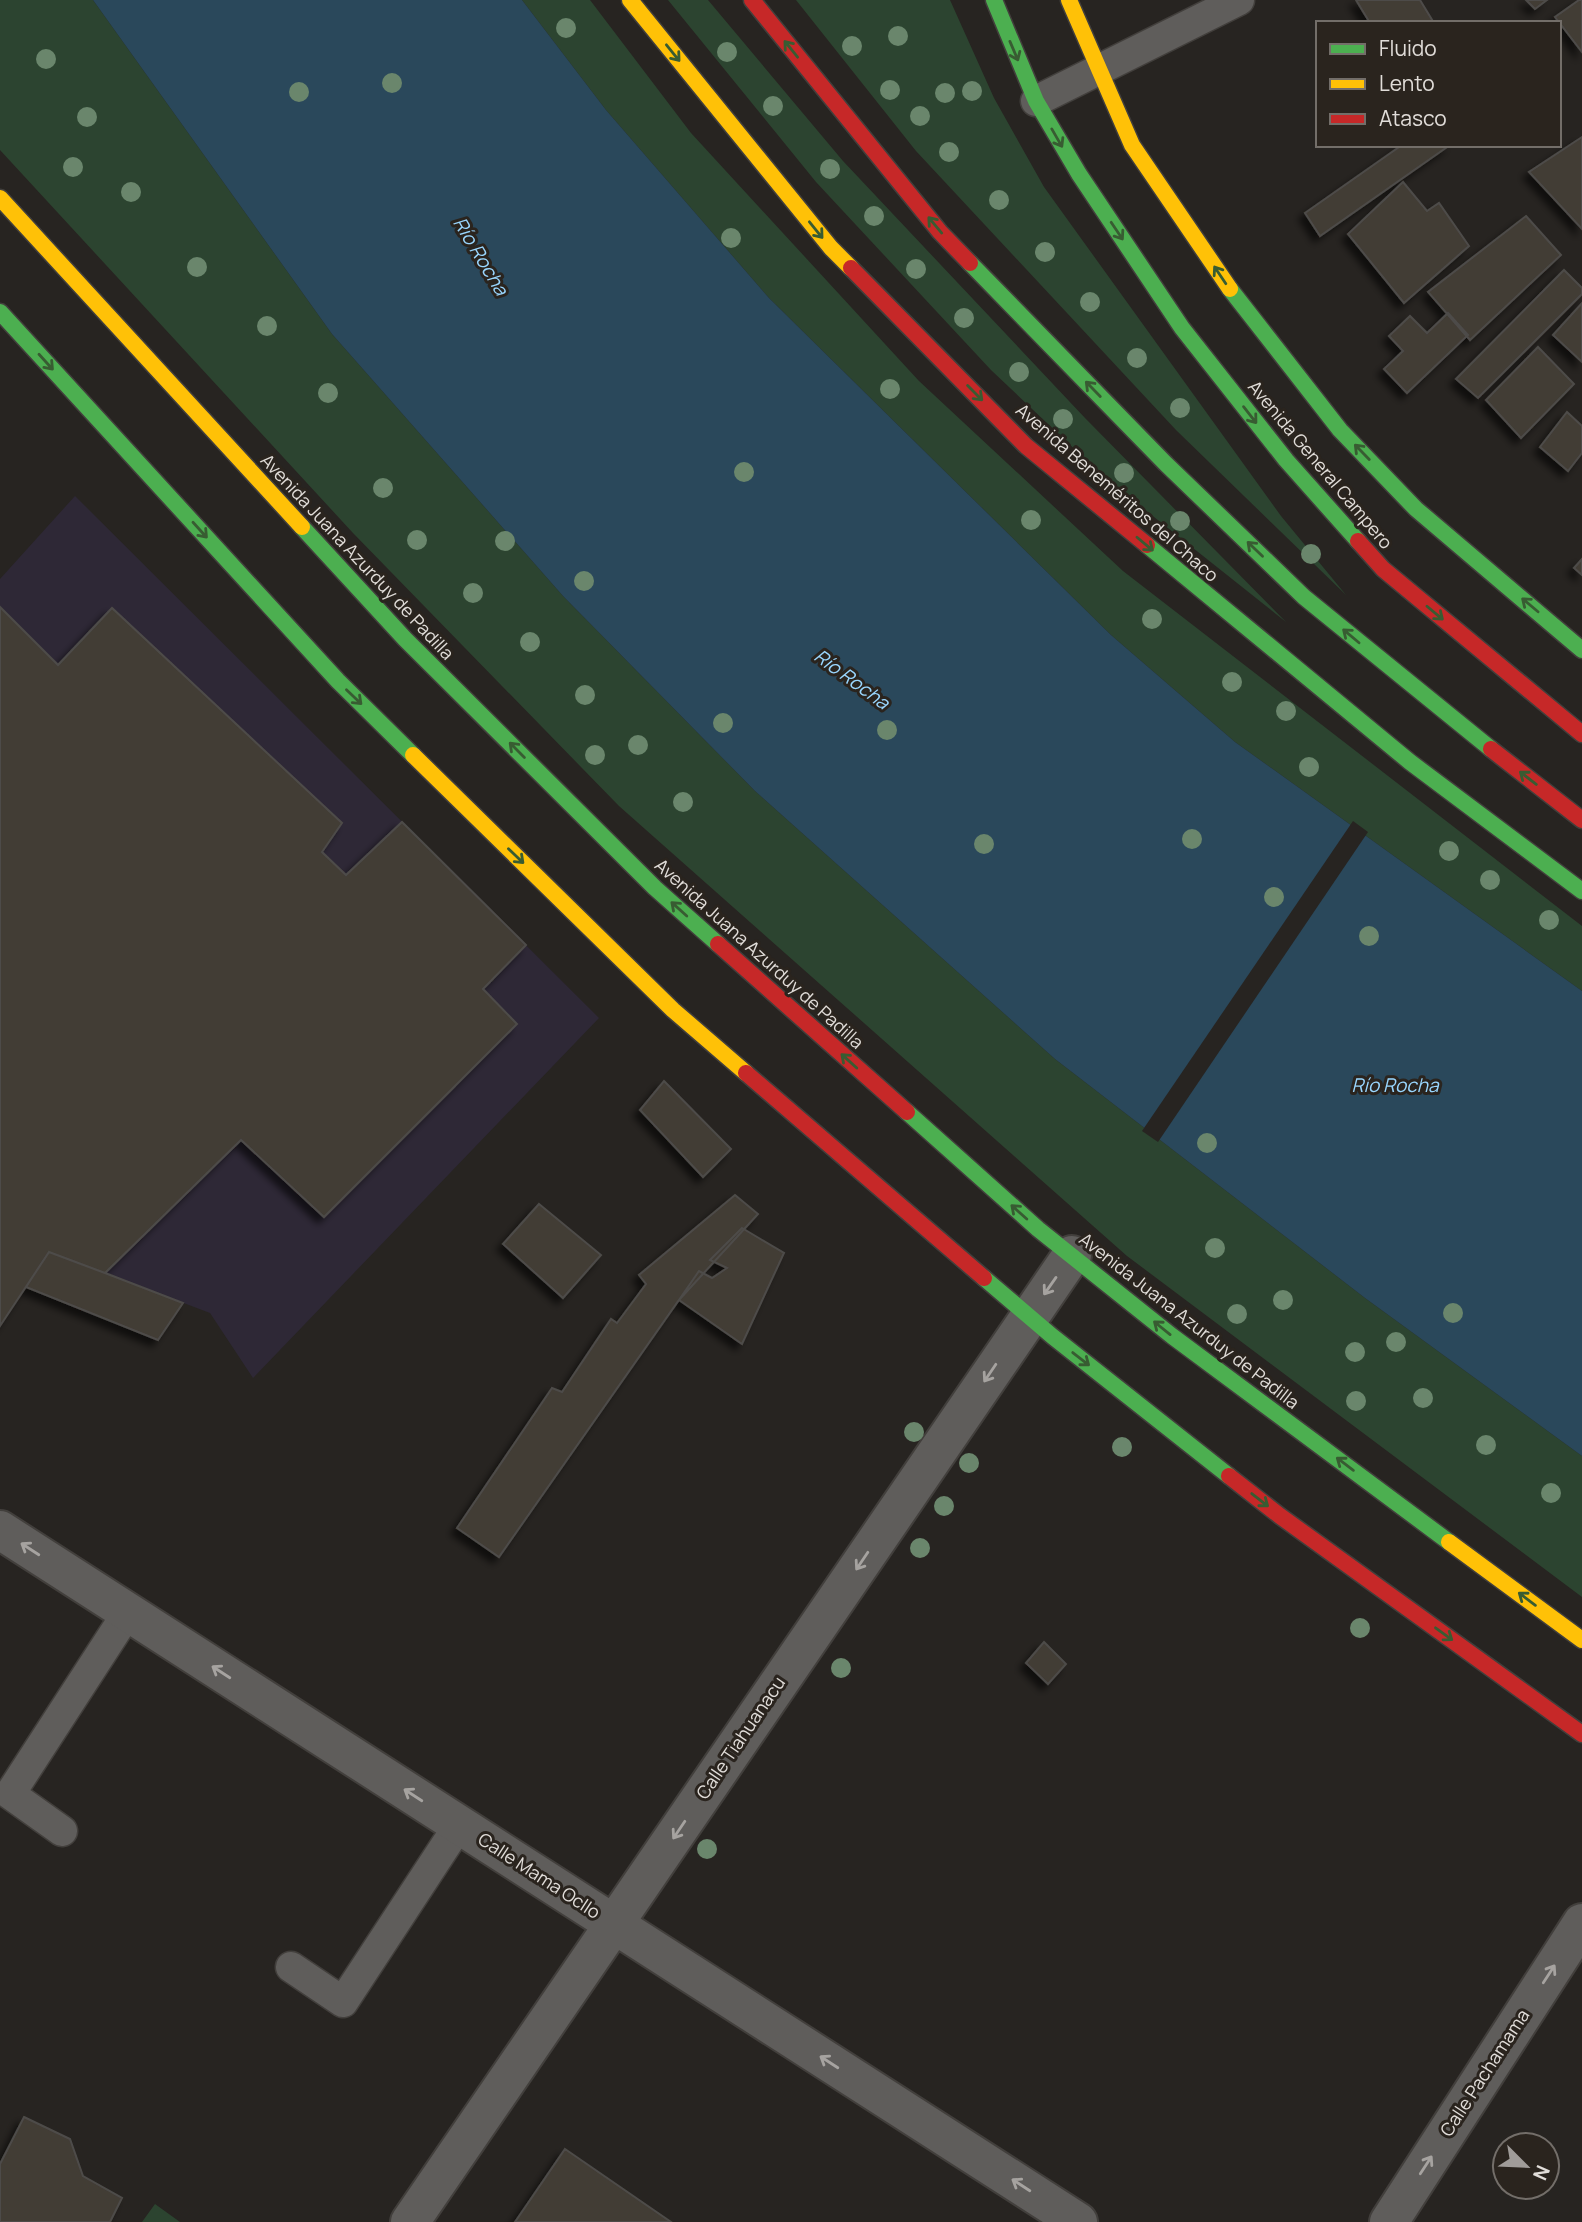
<svg xmlns="http://www.w3.org/2000/svg" width="1582" height="2222" font-family="Manrope,sans-serif">
	<defs>
		<filter id="shadow"><feDropShadow dx="-6" dy="6" stdDeviation="3.5" flood-color="#0009"/></filter>
	</defs>
	<rect width="100%" height="100%" fill="#272421"/>
	<path fill="#2e2836" d="M75,496L599,1018L253,1378L210,1313L49,1252L0,1326V579Z"/>
	<path fill="#2c4430" d="M0,0H93L332,334L563,596L755,791L1055,1059L1365,1298L1582,1456V1597L1127,1256L619,806L353,533L0,150Z
		M522,0H590L691,133L919,381L1123,571L1582,926V991L1235,742L1111,635L769,298L606,110Z
		M668,0H708L843,161L1085,418L1286,622L1105,478L991,370L816,182Z
		M796,0H950L994,98L1044,187L1281,516L1346,595L1176,430L916,151Z
		M155,2204L180,2222H142Z"/>
	<path fill="#2a485b" d="M93,0H522L606,110L769,298L1111,635L1235,742L1582,991V1456L1365,1298L1055,1059L755,791L563,596L332,334Z"/>
	<path fill="#272421" d="M1353,821L1368,832L1158,1142L1142,1131Z"/>
	<path fill="#423c36" stroke="#4e4c49" stroke-width="2" filter="url(#shadow)" d="M1356,0H1420L1434,23H1370Z
		M1526,0H1547L1535,9Z
		M1579,0H1582V52L1555,17Z
		M1582,137V229L1529,172Z
		M1402,145H1450L1320,236L1305,213Z
		M1403,182L1427,211L1439,203L1469,246L1404,303L1348,234Z
		M1526,216L1561,255L1470,340L1428,292Z
		M1564,270L1582,288V294L1478,398L1456,379Z
		M1582,303V362L1553,335Z
		M1448,313L1468,335L1407,393L1384,369L1403,351L1389,336L1410,316L1427,333Z
		M1538,347L1574,384L1521,438L1486,400Z
		M1567,412L1582,426V453L1568,471L1540,447Z
		M1582,559V575L1574,568Z
		M0,607L58,665L112,608L342,823L322,852L346,875L402,822L526,945L483,989L517,1024L324,1217L241,1140L105,1273L49,1252L0,1326Z
		M664,1081L731,1149L703,1177L640,1110Z
		M735,1195L758,1214L679,1300L499,1557L457,1528L552,1388L562,1392L611,1319L617,1323L646,1284L639,1275Z
		M539,1204L601,1255L563,1298L503,1244Z
		M742,1228L784,1253L742,1344L679,1300L699,1271L712,1278L727,1268L710,1260Z
		M49,1252L105,1273L183,1303L158,1340L26,1287Z
		M1044,1642L1066,1664L1048,1684L1026,1663Z
		M24,2117L70,2139L83,2176L122,2198L110,2222H0V2164Z
		M565,2149L671,2222H515Z"/>
	<g fill="none" stroke-linecap="round" stroke-linejoin="round">
		<g stroke="#423f3c" stroke-width="33">
			<path id="lane" d="M1036,101L1239,0
				M62,1831L10,1794L128,1612
				M291,1967L343,2002L459,1825"/>
		</g>
		<g stroke="#423f3c" stroke-width="42">
			<path id="street" d="M0,1530L1078,2222
				M410,2222L1072,1255
				M1389,2222L1582,1923"/>
		</g>
		<g stroke="#423f3c" stroke-width="19">
			<path id="fast" d="M994,0L1036,101L1079,174L1182,328L1286,460L1358,541
				M970,263L1166,464L1304,597L1491,749
				M1230,289L1340,430L1416,509L1582,650
				M0,312L338,681L413,755
				M302,527L405,639L655,888L718,944
				M1147,545L1410,762L1582,891
				M907,1112L1038,1229L1172,1336L1449,1542
				M984,1278L1052,1336L1229,1476"/>
		</g>
		<g stroke="#423f3c" stroke-width="19">
			<path id="slow" d="M630,0L831,248L851,268
				M1069,0L1132,145L1230,289
				M0,198L302,527
				M413,755L673,1010L746,1073
				M1449,1542L1582,1640"/>
		</g>
		<g stroke="#423f3c" stroke-width="19">
			<path id="jam" d="M752,0L940,232L970,263
				M851,268L1026,446L1147,545
				M1358,541L1383,569L1582,734
				M1491,749L1582,820
				M718,944L907,1112
				M746,1073L984,1278
				M1229,1476L1280,1516L1582,1734"/>
		</g>
		<use href="#lane" stroke="#5f5d5b" stroke-width="30"/>
		<use href="#street" stroke="#5f5d5b" stroke-width="38"/>
		<use href="#fast" stroke="#4caf50" stroke-width="16"/>
		<use href="#slow" stroke="#ffc107" stroke-width="16"/>
		<use href="#jam" stroke="#c62828" stroke-width="16"/>
	</g>
	<g fill="#6a866c">
		<circle cx="566" cy="28" r="10"/>
		<circle cx="898" cy="36" r="10"/>
		<circle cx="852" cy="46" r="10"/>
		<circle cx="727" cy="52" r="10"/>
		<circle cx="46" cy="59" r="10"/>
		<circle cx="392" cy="83" r="10"/>
		<circle cx="890" cy="90" r="10"/>
		<circle cx="972" cy="91" r="10"/>
		<circle cx="299" cy="92" r="10"/>
		<circle cx="945" cy="93" r="10"/>
		<circle cx="773" cy="106" r="10"/>
		<circle cx="920" cy="116" r="10"/>
		<circle cx="87" cy="117" r="10"/>
		<circle cx="949" cy="152" r="10"/>
		<circle cx="73" cy="167" r="10"/>
		<circle cx="830" cy="169" r="10"/>
		<circle cx="131" cy="192" r="10"/>
		<circle cx="999" cy="200" r="10"/>
		<circle cx="874" cy="216" r="10"/>
		<circle cx="731" cy="238" r="10"/>
		<circle cx="1045" cy="252" r="10"/>
		<circle cx="197" cy="267" r="10"/>
		<circle cx="916" cy="269" r="10"/>
		<circle cx="1090" cy="302" r="10"/>
		<circle cx="964" cy="318" r="10"/>
		<circle cx="267" cy="326" r="10"/>
		<circle cx="1137" cy="358" r="10"/>
		<circle cx="1019" cy="372" r="10"/>
		<circle cx="890" cy="389" r="10"/>
		<circle cx="328" cy="393" r="10"/>
		<circle cx="1180" cy="408" r="10"/>
		<circle cx="1063" cy="419" r="10"/>
		<circle cx="744" cy="472" r="10"/>
		<circle cx="1124" cy="473" r="10"/>
		<circle cx="383" cy="488" r="10"/>
		<circle cx="1031" cy="520" r="10"/>
		<circle cx="1180" cy="521" r="10"/>
		<circle cx="417" cy="540" r="10"/>
		<circle cx="505" cy="541" r="10"/>
		<circle cx="1311" cy="554" r="10"/>
		<circle cx="584" cy="581" r="10"/>
		<circle cx="473" cy="593" r="10"/>
		<circle cx="1152" cy="619" r="10"/>
		<circle cx="530" cy="642" r="10"/>
		<circle cx="1232" cy="682" r="10"/>
		<circle cx="585" cy="695" r="10"/>
		<circle cx="1286" cy="711" r="10"/>
		<circle cx="723" cy="723" r="10"/>
		<circle cx="887" cy="730" r="10"/>
		<circle cx="638" cy="745" r="10"/>
		<circle cx="595" cy="755" r="10"/>
		<circle cx="1309" cy="767" r="10"/>
		<circle cx="683" cy="802" r="10"/>
		<circle cx="1192" cy="839" r="10"/>
		<circle cx="984" cy="844" r="10"/>
		<circle cx="1449" cy="851" r="10"/>
		<circle cx="1490" cy="880" r="10"/>
		<circle cx="1274" cy="897" r="10"/>
		<circle cx="1549" cy="920" r="10"/>
		<circle cx="1369" cy="936" r="10"/>
		<circle cx="1207" cy="1143" r="10"/>
		<circle cx="1215" cy="1248" r="10"/>
		<circle cx="1283" cy="1300" r="10"/>
		<circle cx="1453" cy="1313" r="10"/>
		<circle cx="1237" cy="1314" r="10"/>
		<circle cx="1396" cy="1342" r="10"/>
		<circle cx="1355" cy="1352" r="10"/>
		<circle cx="1423" cy="1398" r="10"/>
		<circle cx="1356" cy="1401" r="10"/>
		<circle cx="914" cy="1432" r="10"/>
		<circle cx="1486" cy="1445" r="10"/>
		<circle cx="1122" cy="1447" r="10"/>
		<circle cx="969" cy="1463" r="10"/>
		<circle cx="1551" cy="1493" r="10"/>
		<circle cx="944" cy="1506" r="10"/>
		<circle cx="920" cy="1548" r="10"/>
		<circle cx="1360" cy="1628" r="10"/>
		<circle cx="841" cy="1668" r="10"/>
		<circle cx="707" cy="1849" r="10"/>
	</g>
	<defs><path id="oneway-shaft" d="M-6 0H5M1.5-3L5.5 0L1.5 3" fill="none" stroke-width="1.6" stroke-linecap="round" stroke-linejoin="round" transform="scale(1.75)"/></defs>
	<g stroke="#385c32">
		<use href="#oneway-shaft" transform="translate(791 49) rotate(-129)"/>
		<use href="#oneway-shaft" transform="translate(1014 51) rotate(67)"/>
		<use href="#oneway-shaft" transform="translate(673 53) rotate(51)"/>
		<use href="#oneway-shaft" transform="translate(1057 138) rotate(60)"/>
		<use href="#oneway-shaft" transform="translate(935 225) rotate(-130)"/>
		<use href="#oneway-shaft" transform="translate(816 230) rotate(51)"/>
		<use href="#oneway-shaft" transform="translate(1117 231) rotate(56)"/>
		<use href="#oneway-shaft" transform="translate(1220 275) rotate(-124)"/>
		<use href="#oneway-shaft" transform="translate(46 362) rotate(48)"/>
		<use href="#oneway-shaft" transform="translate(1093 389) rotate(-134)"/>
		<use href="#oneway-shaft" transform="translate(975 393) rotate(45)"/>
		<use href="#oneway-shaft" transform="translate(1250 415) rotate(52)"/>
		<use href="#oneway-shaft" transform="translate(1362 452) rotate(-134)"/>
		<use href="#oneway-shaft" transform="translate(200 530) rotate(48)"/>
		<use href="#oneway-shaft" transform="translate(1145 544) rotate(40)"/>
		<use href="#oneway-shaft" transform="translate(1255 549) rotate(-136)"/>
		<use href="#oneway-shaft" transform="translate(1530 605) rotate(-140)"/>
		<use href="#oneway-shaft" transform="translate(1435 613) rotate(40)"/>
		<use href="#oneway-shaft" transform="translate(1351 636) rotate(-140)"/>
		<use href="#oneway-shaft" transform="translate(354 697) rotate(44)"/>
		<use href="#oneway-shaft" transform="translate(517 750) rotate(-135)"/>
		<use href="#oneway-shaft" transform="translate(1528 778) rotate(-142)"/>
		<use href="#oneway-shaft" transform="translate(516 856) rotate(44)"/>
		<use href="#oneway-shaft" transform="translate(679 909) rotate(-138)"/>
		<use href="#oneway-shaft" transform="translate(849 1061) rotate(-138)"/>
		<use href="#oneway-shaft" transform="translate(1019 1212) rotate(-138)"/>
		<use href="#oneway-shaft" transform="translate(1162 1328) rotate(-141)"/>
		<use href="#oneway-shaft" transform="translate(1081 1359) rotate(38)"/>
		<use href="#oneway-shaft" transform="translate(1345 1464) rotate(-143)"/>
		<use href="#oneway-shaft" transform="translate(1260 1500) rotate(38)"/>
		<use href="#oneway-shaft" transform="translate(1527 1599) rotate(-143)"/>
		<use href="#oneway-shaft" transform="translate(1444 1634) rotate(36)"/>
	</g>
	<g stroke="#a6a3a0">
		<use href="#oneway-shaft" transform="translate(1050 1286) rotate(125)"/>
		<use href="#oneway-shaft" transform="translate(990 1373) rotate(124)"/>
		<use href="#oneway-shaft" transform="translate(30 1549) rotate(-147)"/>
		<use href="#oneway-shaft" transform="translate(862 1561) rotate(124)"/>
		<use href="#oneway-shaft" transform="translate(221 1672) rotate(-147)"/>
		<use href="#oneway-shaft" transform="translate(413 1795) rotate(-147)"/>
		<use href="#oneway-shaft" transform="translate(679 1830) rotate(124)"/>
		<use href="#oneway-shaft" transform="translate(1549 1974) rotate(-57)"/>
		<use href="#oneway-shaft" transform="translate(829 2062) rotate(-147)"/>
		<use href="#oneway-shaft" transform="translate(1426 2165) rotate(-57)"/>
		<use href="#oneway-shaft" transform="translate(1021 2185) rotate(-147)"/>
	</g>
	<g text-anchor="middle" stroke-width="6" stroke-linejoin="round" paint-order="stroke">
		<g font-size="18" fill="#e1ddd9" stroke="#2a241e">
			<text transform="translate(1320 465) rotate(50)" y="6">Avenida General Campero</text>
			<text transform="translate(1117 493) rotate(41)" y="6">Avenida Beneméritos del Chaco</text>
			<text transform="translate(357 557) rotate(47)" y="6">Avenida Juana Azurduy de Padilla</text>
			<text transform="translate(759 954) rotate(42)" y="6">Avenida Juana Azurduy de Padilla</text>
			<text transform="translate(1189 1321) rotate(38)" y="6">Avenida Juana Azurduy de Padilla</text>
			<text transform="translate(741 1738) rotate(-56)" y="6">Calle Tiahuanacu</text>
			<text transform="translate(539 1876) rotate(33)" y="6">Calle Mama Ocllo</text>
			<text transform="translate(1485 2073) rotate(-57)" y="6">Calle Pachamama</text>
		</g>
		<g font-size="19" font-style="italic" fill="#99d6fe" stroke="#2a241e">
			<text transform="translate(481 256) rotate(59)" y="7">Río Rocha</text>
			<text transform="translate(852 679) rotate(36)" y="7">Río Rocha</text>
			<text x="1395" y="1092">Río Rocha</text>
		</g>
	</g>
	<rect x="1316" y="21" width="245" height="126" fill="#2a241e" stroke="#736e69" stroke-width="2"/>
	<rect x="1330" y="44" width="35" height="10" fill="#4caf50" stroke="#736e69" stroke-width="2"/>
	<text x="1379" y="56" font-size="21" fill="#e1ddd9">Fluido</text>
	<rect x="1330" y="79" width="35" height="10" fill="#ffc107" stroke="#736e69" stroke-width="2"/>
	<text x="1379" y="91" font-size="21" fill="#e1ddd9">Lento</text>
	<rect x="1330" y="114" width="35" height="10" fill="#c62828" stroke="#736e69" stroke-width="2"/>
	<text x="1379" y="126" font-size="21" fill="#e1ddd9">Atasco</text>
	<g transform="translate(1526 2166) rotate(114)"><circle r="33" fill="#2a241e" stroke="#736e69" stroke-width="2"/>
	<path d="M0-5L12 26L0 18L-12 26Z" fill="#a09c99"/>
	<text y="-10" font-size="19" font-weight="bold" text-anchor="middle" fill="#e1ddd9">N</text>
	</g>
</svg>
